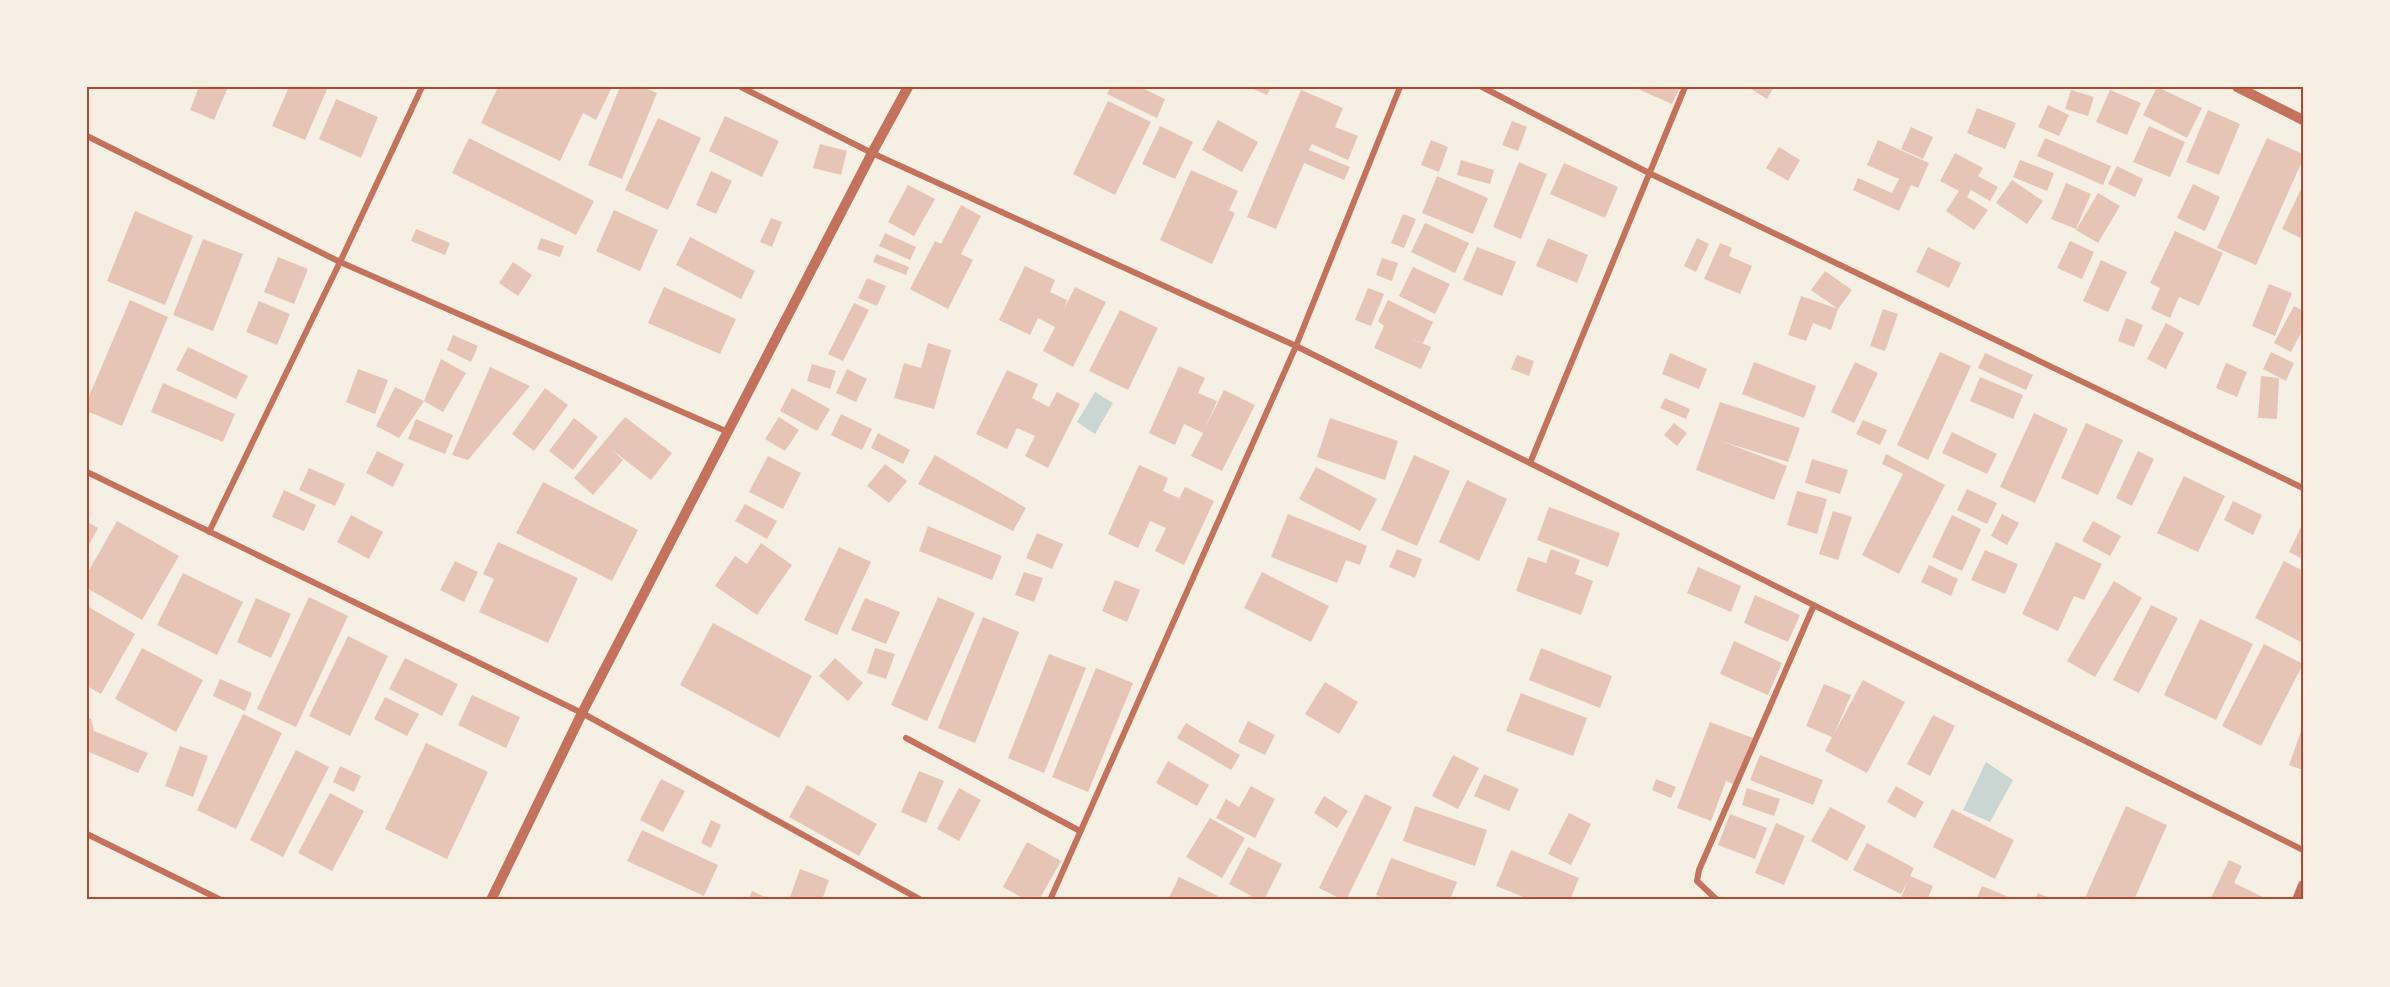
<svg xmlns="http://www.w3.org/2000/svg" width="2390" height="987" font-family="Overpass,sans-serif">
	<rect width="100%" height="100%" fill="#f6efe4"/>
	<path fill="#c9d6d2" d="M1095,392L1113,403L1095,434L1077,422Z
		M1986,762L2013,780L1990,822L1963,810Z"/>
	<path fill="#e6c5b7" d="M199,87H228L214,120L190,110Z
		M289,87H328L305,140L272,126Z
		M498,87H612L596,120L583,113L560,161L481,123Z
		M620,87H642L657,93L622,179L588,165Z
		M1111,87H1140L1165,99L1157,118L1107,94Z
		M1249,87H1271L1267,95Z
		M1641,87H1680L1672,104L1640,90Z
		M1748,87H1774L1767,99Z
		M2157,87L2202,108L2187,138L2143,115Z
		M1301,90L1343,108L1335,127L1358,136L1348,160L1312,144L1309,150L1350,167L1344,180L1304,163L1276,229L1247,217Z
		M2071,90L2094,97L2088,116L2065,109Z
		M2110,90L2141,103L2127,135L2096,122Z
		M336,99L378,117L361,158L319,139Z
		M1108,101L1151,122L1115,195L1073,174Z
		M2048,105L2069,115L2059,136L2038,127Z
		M1977,108L2016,123L2005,149L1967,133Z
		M2208,110L2240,124L2219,175L2186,162Z
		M725,116L779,141L762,177L709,151Z
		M658,118L701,138L668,210L625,190Z
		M1218,120L1258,142L1242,172L1202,150Z
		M1512,121L1527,127L1518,151L1502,145Z
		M1160,126L1193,142L1175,179L1142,164Z
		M2149,126L2185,142L2170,177L2133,162Z
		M1911,127L1933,137L1923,159L1901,149Z
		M469,138L594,201L576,235L452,173Z
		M2045,138L2111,166L2103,185L2037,156Z
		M2267,138L2303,154V159L2256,265L2217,248Z
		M1431,140L1448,147L1439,172L1421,165Z
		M1878,140L1929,163L1918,188L1911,185L1899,211L1853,190L1858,178L1892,193L1899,179L1867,165Z
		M820,144L847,151L841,175L813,168Z
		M1779,147L1800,160L1788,181L1766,168Z
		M1955,153L1983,168L1978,176L1998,187L1990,201L1971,190L1967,197L1988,210L1974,230L1946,211L1959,191L1940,181Z
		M1461,160L1494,170L1490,184L1457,175Z
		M2020,160L2054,173L2047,191L2013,177Z
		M1519,162L1547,174L1521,239L1493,227Z
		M1564,163L1618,187L1605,218L1550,194Z
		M2117,166L2143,179L2135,197L2108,184Z
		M1191,170L1238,191L1229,210L1235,213L1212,264L1160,240Z
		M711,171L732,181L716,214L696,205Z
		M1437,176L1488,198L1473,234L1422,213Z
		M2012,180L2043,201L2027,224L1996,203Z
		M2066,183L2091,194L2076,229L2051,219Z
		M2193,184L2220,197L2205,231L2177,218Z
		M908,185L935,199L914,236L888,222Z
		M2303,185V239L2282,229Z
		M2098,193L2120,206L2098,243L2076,230Z
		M961,205L981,216L961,254L973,260L948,309L910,289L935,241L941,244Z
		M614,210L658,230L640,271L596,251Z
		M135,211L193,236L165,305L107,281Z
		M1403,214L1416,219L1404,248L1391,243Z
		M771,218L782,222L772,247L760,242Z
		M1425,223L1469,243L1455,273L1411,252Z
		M416,229L450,243L445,255L411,241Z
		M2175,231L2223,253L2199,306L2179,297L2170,318L2151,309L2160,288L2150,283Z
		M885,233L916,247L910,260L879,246Z
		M690,237L755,271L741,299L676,265Z
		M541,238L564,246L560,257L537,249Z
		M1548,238L1588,255L1577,283L1536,266Z
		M1697,238L1709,244L1696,272L1684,266Z
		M203,239L243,254L213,331L173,315Z
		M2070,241L2094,252L2082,279L2057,268Z
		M1720,243L1732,248L1729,256L1752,266L1740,294L1704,279Z
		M1477,247L1516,262L1502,296L1463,280Z
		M1928,247L1961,263L1949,288L1916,272Z
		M876,254L909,267L906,275L873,262Z
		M278,257L308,269L294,304L264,292Z
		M1382,258L1398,263L1392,281L1376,275Z
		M2101,260L2127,272L2108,312L2083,301Z
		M513,262L532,275L518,296L499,283Z
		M1025,266L1055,280L1050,292L1067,300L1064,309L1075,287L1106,302L1073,367L1043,351L1055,327L1038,318L1030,335L999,320Z
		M1413,267L1450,284L1435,314L1399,296Z
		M1825,271L1852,290L1838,309L1811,290Z
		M867,278L886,286L877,306L858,298Z
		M2269,284L2292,293L2275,336L2252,326Z
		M664,287L736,319L720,354L648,323Z
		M1368,288L1384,294L1371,326L1355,320Z
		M1801,296L1838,309L1831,330L1813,323L1806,341L1788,335Z
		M130,300L168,317L122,426L87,411V401Z
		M1388,300L1433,322L1423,343L1408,337L1431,347L1421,369L1374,348L1384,326L1378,321Z
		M259,301L290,314L277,345L246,332Z
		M854,303L869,310L843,361L828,354Z
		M2294,306L2303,311V329L2291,352L2274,343Z
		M1883,309L1898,314L1885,351L1870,346Z
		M1120,310L1158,328L1128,390L1089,371Z
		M2126,318L2143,325L2134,347L2118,341Z
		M2166,323L2184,333L2166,369L2147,359Z
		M453,335L478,346L471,362L447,350Z
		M928,343L951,350L934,409L894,398L904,363L921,368Z
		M188,347L248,376L236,399L176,370Z
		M1940,352L1971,366L1928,460L1897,445Z
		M2271,352L2294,363L2286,381L2263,369Z
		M1670,353L1707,369L1699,389L1662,374Z
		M1985,353L2033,375L2026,390L1978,368Z
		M1517,355L1534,361L1529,376L1511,369Z
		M441,359L466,373L443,412L424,401L399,438L376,426L395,387L424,401Z
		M1754,362L1816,386L1804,418L1742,394Z
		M1855,362L1878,373L1854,423L1831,412Z
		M2226,363L2247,372L2237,397L2216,388Z
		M812,364L836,371L830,389L807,381Z
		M1179,366L1205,378L1198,393L1217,401L1205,428L1224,390L1255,405L1222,471L1191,456L1203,433L1184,424L1175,445L1149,433Z
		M490,367L530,386L468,460L452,455Z
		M358,369L388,380L375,414L346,402Z
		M847,369L867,379L856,402L836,393Z
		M1007,370L1038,384L1032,398L1049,407L1057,392L1080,404L1048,468L1025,456L1035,436L1017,428L1007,449L976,434Z
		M2261,376L2279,378L2277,419L2258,418Z
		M1980,377L2023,395L2013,419L1970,401Z
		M163,383L235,414L223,442L151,412Z
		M545,388L568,405L534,451L512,434Z
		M792,388L830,409L817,431L780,411Z
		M1665,398L1690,409L1686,419L1660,408Z
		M1720,402L1800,428L1788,462L1721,441L1787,466L1774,500L1696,470Z
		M2034,413L2068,429L2035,503L2000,487Z
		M841,414L872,429L862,450L831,435Z
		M625,417L672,453L651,480L611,449L623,460L593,495L574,478Z
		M779,417L799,430L785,451L765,439Z
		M574,418L598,437L573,470L549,451Z
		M1330,418L1398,441L1385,480L1317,457Z
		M416,419L453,435L445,454L408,439Z
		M1863,420L1887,430L1880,445L1856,434Z
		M1674,423L1687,433L1677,446L1664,435Z
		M2086,423L2123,440L2098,495L2061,478Z
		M1952,432L1997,454L1987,474L1942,453Z
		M878,433L910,450L903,464L871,448Z
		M377,451L404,464L393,487L366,473Z
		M2138,451L2154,459L2132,506L2116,498Z
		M1886,454L1945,485L1899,574L1862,555L1903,474L1882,464Z
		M935,455L1026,508L1013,531L918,484Z
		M1414,455L1450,471L1417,546L1381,530Z
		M768,456L801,473L783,509L749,492Z
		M1812,459L1848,470L1840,494L1805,483Z
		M885,464L907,481L889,503L867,486Z
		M1139,465L1168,478L1163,491L1179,498L1175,507L1185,487L1214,501L1184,565L1155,551L1166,528L1150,521L1138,548L1108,534Z
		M1316,467L1377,499L1360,531L1299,499Z
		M309,468L345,484L335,506L299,490Z
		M2184,476L2225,496L2198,552L2157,533Z
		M1467,480L1507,499L1479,561L1439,542Z
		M543,482L638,530L612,581L516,533Z
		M1967,489L1997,503L1987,524L1957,510Z
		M284,490L316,505L304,531L272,517Z
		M1797,491L1827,499L1817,534L1787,525Z
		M2233,501L2262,515L2253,535L2224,520Z
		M745,504L777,521L767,539L735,521Z
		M1549,507L1620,533L1608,567L1537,540Z
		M1833,511L1852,517L1838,560L1819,554Z
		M1288,514L1367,546L1360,565L1346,560L1337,583L1271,557Z
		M2002,514L2019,523L2007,545L1991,536Z
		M351,515L383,532L369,559L337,542Z
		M1952,515L1981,529L1962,571L1932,557Z
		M117,521L179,556L142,620L87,588V574Z
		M2093,521L2121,536L2110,556L2082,541Z
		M87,522L98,528L87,548Z
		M2303,523V559L2289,552Z
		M928,526L1002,556L992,580L919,551Z
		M1037,533L1063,544L1052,569L1026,558Z
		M498,542L578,578L548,643L479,612L494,579L483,574Z
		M2056,542L2102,564L2084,600L2074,596L2058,631L2022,614Z
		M761,543L792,565L757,615L715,586L735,556L747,564Z
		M839,547L871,562L837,635L804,620Z
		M1397,549L1422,559L1415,578L1389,567Z
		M1551,549L1580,560L1575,574L1593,581L1581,615L1516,591L1528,557L1546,563Z
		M1985,550L2018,564L2005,594L1971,580Z
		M455,561L478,572L464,602L440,590Z
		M2284,561L2303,571V643L2255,618Z
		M1929,565L1958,579L1951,596L1921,582Z
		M1698,567L1741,586L1731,612L1687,593Z
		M1024,572L1043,578L1034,602L1015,595Z
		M1262,572L1329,606L1311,642L1244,608Z
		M183,573L243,602L217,655L157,625Z
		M1115,580L1140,590L1127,622L1102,611Z
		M2114,581L2142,598L2095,677L2067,661Z
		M1755,595L1800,615L1788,642L1744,623Z
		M309,597L348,616L296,727L257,709Z
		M938,597L975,613L927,721L891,705Z
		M256,598L291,614L271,658L237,642Z
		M865,598L900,612L886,644L851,630Z
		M2151,605L2178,618L2139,693L2113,680Z
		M87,606L135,634L101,694L87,686Z
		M983,617L1019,632L975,743L938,728Z
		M2200,619L2253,644L2216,720L2164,695Z
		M713,623L812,676L779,738L680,685Z
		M348,636L388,656L350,736L309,716Z
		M1734,641L1782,663L1768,695L1720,674Z
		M2264,644L2303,664L2261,746L2222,726Z
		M142,648L203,680L176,732L115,699Z
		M875,648L895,654L886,679L867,673Z
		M1541,648L1612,676L1600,708L1529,680Z
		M1049,654L1086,668L1044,773L1008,758Z
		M405,658L458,684L442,716L389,689Z
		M835,658L863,683L848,701L819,676Z
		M1096,668L1133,683L1088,792L1052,777Z
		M220,679L252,693L245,711L213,696Z
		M1863,680L1905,702L1867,773L1825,751L1832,737L1806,726L1824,684L1851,695L1834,734Z
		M1325,682L1358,702L1339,734L1305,714Z
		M1521,693L1587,718L1573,756L1506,731Z
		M472,695L520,717L506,748L458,725Z
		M385,697L419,714L407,736L374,719Z
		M243,714L282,733L236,829L197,810Z
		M1933,715L1955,726L1930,776L1907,764Z
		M87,717L91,719L94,731L148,753L138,773L87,751Z
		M1248,721L1275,735L1265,755L1238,742Z
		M1710,722L1753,738L1735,785L1726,781L1711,821L1677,808Z
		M1186,723L1240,755L1231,770L1177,738Z
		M2303,726V770L2289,765Z
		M426,743L488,772L447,859L385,829Z
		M180,746L208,756L193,797L165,786Z
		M296,750L329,767L283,857L250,840Z
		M1453,755L1479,768L1458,809L1432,796Z
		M1760,755L1823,780L1813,805L1750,780Z
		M1168,761L1209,785L1197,806L1156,783Z
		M340,766L361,776L354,792L333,782Z
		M919,771L944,781L926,823L901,812Z
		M1484,774L1519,789L1509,811L1474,796Z
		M661,779L685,791L663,832L640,820Z
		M1656,779L1676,787L1671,798L1652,790Z
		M807,785L877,824L859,856L789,817Z
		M1251,786L1275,799L1255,838L1216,818L1226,799L1239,807Z
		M1896,786L1924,802L1915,818L1887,802Z
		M959,788L981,800L959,841L937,829Z
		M1747,788L1780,799L1774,816L1742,805Z
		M330,793L364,811L332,871L298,853Z
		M1365,794L1392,807L1346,900H1343L1319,888Z
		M1324,796L1348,811L1337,828L1314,813Z
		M1415,806L1487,830L1475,866L1403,841Z
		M2126,806L2167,825L2134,900H2084Z
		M1830,807L1866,826L1847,861L1811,841Z
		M1952,809L2014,840L1995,879L1933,847Z
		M1569,813L1591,824L1571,865L1548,854Z
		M1730,814L1767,828L1755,859L1718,845Z
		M1210,818L1245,838L1222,878L1186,857Z
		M711,820L721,825L711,848L701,843Z
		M1776,823L1805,836L1784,885L1755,873Z
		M642,830L718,865L704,896L627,861Z
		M1027,842L1061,861L1039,900H1026L1003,887Z
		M1867,843L1914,868L1910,876L1933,886L1927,900H1900L1908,881L1901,894L1853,870Z
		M1248,847L1282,864L1264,900H1259L1229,884Z
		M1511,850L1579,878L1570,900H1531L1496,886Z
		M1391,858L1457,882L1450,900H1390L1376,895Z
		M2229,860L2242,866L2234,883L2269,900H2210Z
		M800,869L829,880L822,900H789Z
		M1179,877L1218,896L1216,900H1168Z
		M1982,886L2016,900H1976Z
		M752,891L771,900H748Z
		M2038,893L2054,900H2035Z"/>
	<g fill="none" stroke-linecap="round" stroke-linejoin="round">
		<path stroke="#c5725c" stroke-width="6" d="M741,87L872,153L1296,346L2303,850
			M1482,87L1649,173L2303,488
			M87,136L340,262L728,432
			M1530,463L1685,87
			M87,472L582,713L921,900
			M209,532L340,262L422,87
			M906,738L1080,831
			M87,834L221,900
			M1050,900L1296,346L1400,87
			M1717,900L1697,881L1699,870L1814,605"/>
		<path stroke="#c5725c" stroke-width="10" d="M2237,87L2303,120
			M491,900L582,713L872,153L908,87
			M2297,900L2303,885"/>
	</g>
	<rect width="2390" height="987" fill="none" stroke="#f6efe4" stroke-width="177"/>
	<rect x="88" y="88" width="2214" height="810" fill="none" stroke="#b5482f" stroke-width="2"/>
</svg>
